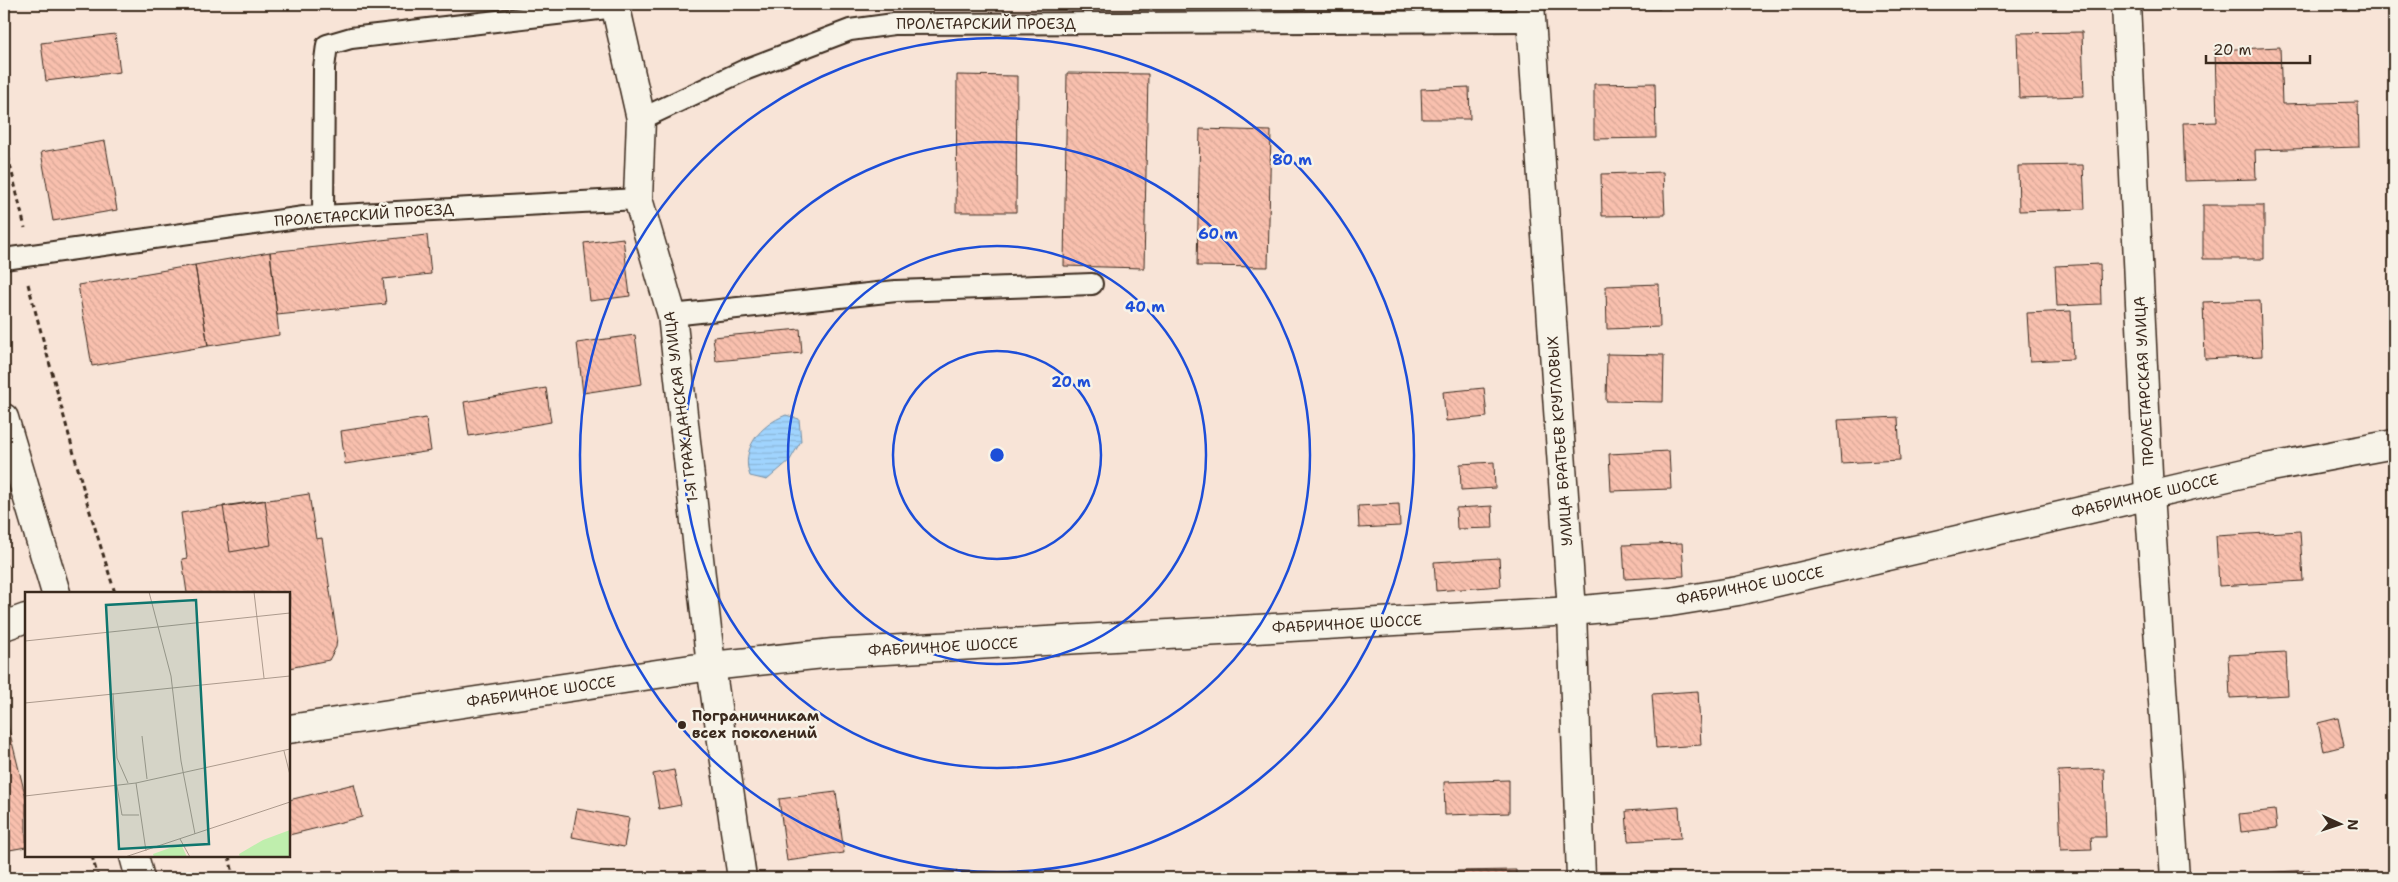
<svg xmlns="http://www.w3.org/2000/svg" width="2398" height="882" font-family="'Shantell Sans',sans-serif">
	<defs>
		<pattern id="water-rules" width="6" height="5" patternUnits="userSpaceOnUse" patternTransform="scale(1.25)"><rect width="6" height="5" fill="#a0d4fe"/><path d="M0 2.5h6" fill="none" stroke="#8bb6d9"/></pattern>
		<pattern id="building-back-hatch" width="6" height="6" patternUnits="userSpaceOnUse" patternTransform="scale(1.25)"><rect width="6" height="6" fill="#f9c0ae"/><path d="M-1 5l2 2M0 0l6 6M5-1l2 2" fill="none" stroke="#d6a595"/></pattern>
	</defs>
	<rect width="100%" height="100%" fill="#f8e4d7"/>
	<filter id="ink" filterUnits="userSpaceOnUse"><feTurbulence type="fractalNoise" baseFrequency=".02" numOctaves="2"/><feDisplacementMap in="SourceGraphic" scale="10" xChannelSelector="R" yChannelSelector="G"/><feConvolveMatrix kernelMatrix="1 2 1 2 8 2 1 2 1" color-interpolation-filters="sRGB"/></filter>
	<g filter="url(#ink)">
		<path fill="url(#water-rules)" stroke="#7890a4" d="M786,415L799,419L801,441L790,460L767,480L750,476C740,449 760,425 786,415Z"/>
		<path fill="url(#building-back-hatch)" stroke="#3b2a1e" d="M1585,4H1660V9L1585,7Z
			M2082,32L2084,96L2019,98L2017,33Z
			M115,34L120,72L46,81L41,43Z
			M2280,47L2282,104L2358,102L2359,147L2255,150L2256,179L2185,181L2183,123L2217,122L2215,50Z
			M1067,73L1148,74L1144,268L1064,266Z
			M957,75L1017,76L1016,212H956Z
			M1655,83L1656,138L1594,139V84Z
			M1469,87L1470,119H1422L1421,89Z
			M1200,129L1271,131L1268,267L1197,266Z
			M105,141L117,210L53,221L41,152Z
			M2083,165L2085,209L2019,211L2018,166Z
			M1663,172L1665,215L1602,216L1601,174Z
			M2203,205H2264V259H2203Z
			M427,235L431,274L383,279L386,304L277,315L270,252Z
			M623,238L630,296L590,301L584,243Z
			M270,252L279,335L208,346L195,265Z
			M2100,264L2101,304L2057,306L2055,266Z
			M195,265L208,346L92,366L78,285Z
			M1659,284L1660,327L1607,329L1606,286Z
			M2260,300L2262,356L2205,359L2203,302Z
			M2071,311L2073,359L2030,361L2027,313Z
			M800,329L802,353L716,361L713,337Z
			M635,335L642,384L583,393L577,343Z
			M1607,354L1664,355L1663,402L1606,401Z
			M546,388L551,422L469,436L464,402Z
			M1484,388L1487,417L1446,421L1443,392Z
			M1898,417L1900,460L1841,463L1838,420Z
			M426,418L431,451L345,464L341,431Z
			M1669,451L1671,489L1611,491L1609,454Z
			M1494,462L1495,488L1461,490L1460,464Z
			M309,494L316,539L322,538L337,637L336,647L329,660L289,668V593H187L182,559L187,558L181,513Z
			M265,500L271,545L230,552L223,506Z
			M1399,504L1400,526L1359,528L1358,506Z
			M1492,506L1493,528L1457,529L1456,508Z
			M2300,531L2303,581L2219,586L2216,536Z
			M1682,543L1684,576L1625,579L1623,545Z
			M1499,558L1501,586L1436,591L1434,562Z
			M2286,652L2288,695L2230,698L2228,655Z
			M1698,691L1701,745L1656,748L1652,694Z
			M4,710L26,798V847L4,851Z
			M2338,718L2344,746L2324,751L2318,723Z
			M2104,769L2106,837H2091L2092,849L2061,850L2058,771Z
			M674,770L681,805L659,809L653,774Z
			M1509,780V813L1445,815L1444,782Z
			M354,784L362,817L289,835V800Z
			M836,792L844,853L787,861L779,799Z
			M1679,807L1681,838L1628,841L1626,811Z
			M577,809L629,818L624,847L572,837Z
			M2275,810L2277,828L2241,832L2239,814Z
			M1516,870V878H1454V871Z
			M2310,870L2311,878H2245V874Z"/>
		<g fill="none" stroke-linecap="round" stroke-linejoin="round">
			<g stroke="#3b2a1e" stroke-width="24">
				<path id="service" d="M641,119L747,69L850,30L894,24L1531,21
					M323,215L324,68L327,45L351,38L616,7
					M4,259L304,217L638,199
					M672,315L896,291L1092,284"/>
			</g>
			<g stroke="#3b2a1e" stroke-width="31">
				<path id="minor" d="M615,4L641,119L638,199L672,315L711,666L742,878
					M1530,4L1572,611L1581,878
					M2126,4L2149,495L2175,878
					M4,626L26,618"/>
			</g>
			<g stroke="#3b2a1e" stroke-width="31">
				<path id="secondary" d="M4,418L56,593
					M289,729L711,666L833,653L1572,611L1670,602L1738,591L2266,468L2394,444
					M134,856L140,878"/>
			</g>
			<path stroke="#3b2a1e" stroke-width="3" stroke-dasharray="5 4" stroke-linecap="butt" d="M4,139L25,228
				M28,284L87,502L115,593
				M4,556L6,566L4,567
				M92,856L98,878
				M229,856L234,878"/>
			<use href="#service" stroke="#f7f3e8" stroke-width="20"/>
			<use href="#minor" stroke="#f7f3e8" stroke-width="28"/>
			<use href="#secondary" stroke="#f7f3e8" stroke-width="28"/>
		</g>
	</g>
	<g fill="none" stroke="#1d4ed8" stroke-width="2.5">
		<circle cx="997" cy="455" r="104"/>
		<circle cx="997" cy="455" r="209"/>
		<circle cx="997" cy="455" r="313"/>
		<circle cx="997" cy="455" r="417"/>
	</g>
	<circle fill="#3b2a1e" stroke="#f7f3e8" stroke-width="2" cx="682" cy="725" r="5"/>
	<g text-anchor="middle" stroke-width="5" stroke-linejoin="round" paint-order="stroke">
		<g font-size="15" fill="#3b2a1e" stroke="#f7f3e8">
			<text x="986" y="29">ПРОЛЕТАРСКИЙ ПРОЕЗД</text>
			<text transform="translate(364 215) rotate(-4)" y="5">ПРОЛЕТАРСКИЙ ПРОЕЗД</text>
			<text transform="translate(2144 381) rotate(-93)" y="5">ПРОЛЕТАРСКАЯ УЛИЦА</text>
			<text transform="translate(681 407) rotate(-97)" y="5">1-Я ГРАЖДАНСКАЯ УЛИЦА</text>
			<text transform="translate(1560 441) rotate(-94)" y="5">УЛИЦА БРАТЬЕВ КРУГЛОВЫХ</text>
			<text transform="translate(2145 496) rotate(-13)" y="5">ФАБРИЧНОЕ ШОССЕ</text>
			<text transform="translate(1750 586) rotate(-11)" y="5">ФАБРИЧНОЕ ШОССЕ</text>
			<text transform="translate(1347 624) rotate(-3)" y="5">ФАБРИЧНОЕ ШОССЕ</text>
			<text transform="translate(943 647) rotate(-3)" y="5">ФАБРИЧНОЕ ШОССЕ</text>
			<text transform="translate(541 692) rotate(-8)" y="5">ФАБРИЧНОЕ ШОССЕ</text>
		</g>
		<g font-size="15" font-weight="bold" fill="#3b2a1e" stroke="#f7f3e8" text-anchor="start">
			<text x="692" y="721">Пограничникам<tspan x="692" dy="17">всех поколений</tspan></text>
		</g>
	</g>
	<g transform="translate(25 592)">
		<rect width="265" height="265" fill="#f8e4d7"/>
		<path d="M265,238V265H215L214,262L238,248ZM156,252L162,265H129L128,262Z" fill="#bfeead"/>
		<path fill="none" stroke="#ac9a8d" stroke-width="1" d="M124,0L146,84L156,169L170,242M229,0L239,86M0,49L265,21M88,101L92,166L103,191M0,111L265,84M117,144L122,187M259,159L265,183M111,191L121,259M92,194L97,223H114M0,204L111,191L265,157M155,247L165,265M100,265L265,210"/>
		<path fill="#0f766e" fill-opacity="0.15" stroke="#0f766e" stroke-width="2.5" d="M171,8L184,252L94,257L81,13Z"/>
		<rect width="265" height="265" fill="none" stroke="#3b2a1e" stroke-width="2.5"/>
	</g>
	<circle cx="997" cy="455" r="8" fill="#1d4ed8" stroke="#f7f3e8" stroke-width="2.5"/>
	<g font-size="15" text-anchor="middle" font-weight="bold" fill="#1d4ed8" stroke="#f7f3e8" stroke-width="5" stroke-linejoin="round" paint-order="stroke">
		<text x="1292" y="165">80 m</text>
		<text x="1218" y="239">60 m</text>
		<text x="1145" y="312">40 m</text>
		<text x="1071" y="387">20 m</text>
	</g>
	<rect width="2398" height="882" fill="none" stroke="#f7f3e8" stroke-width="20"/>
	<rect x="10" y="10" width="2378" height="862" fill="none" stroke="#3b2a1e" stroke-width="2" filter="url(#ink)"/>
	<g transform="translate(2340 824) rotate(93)" stroke="#f7f3e8" stroke-width="4" paint-order="stroke">
	<path d="M0-4L9 19L0 12L-9 19Z" fill="#3b2a1e"/>
	<text y="-8" font-size="14" font-weight="bold" text-anchor="middle" fill="#3b2a1e">N</text>
	</g>
	<path d="M2206 55v8h104v-8" fill="none" stroke="#3b2a1e" stroke-width="2.5"/>
	<text x="2213" y="55" font-size="15" fill="#3b2a1e" stroke="#f7f3e8" stroke-width="4" paint-order="stroke">20 m</text>
</svg>
